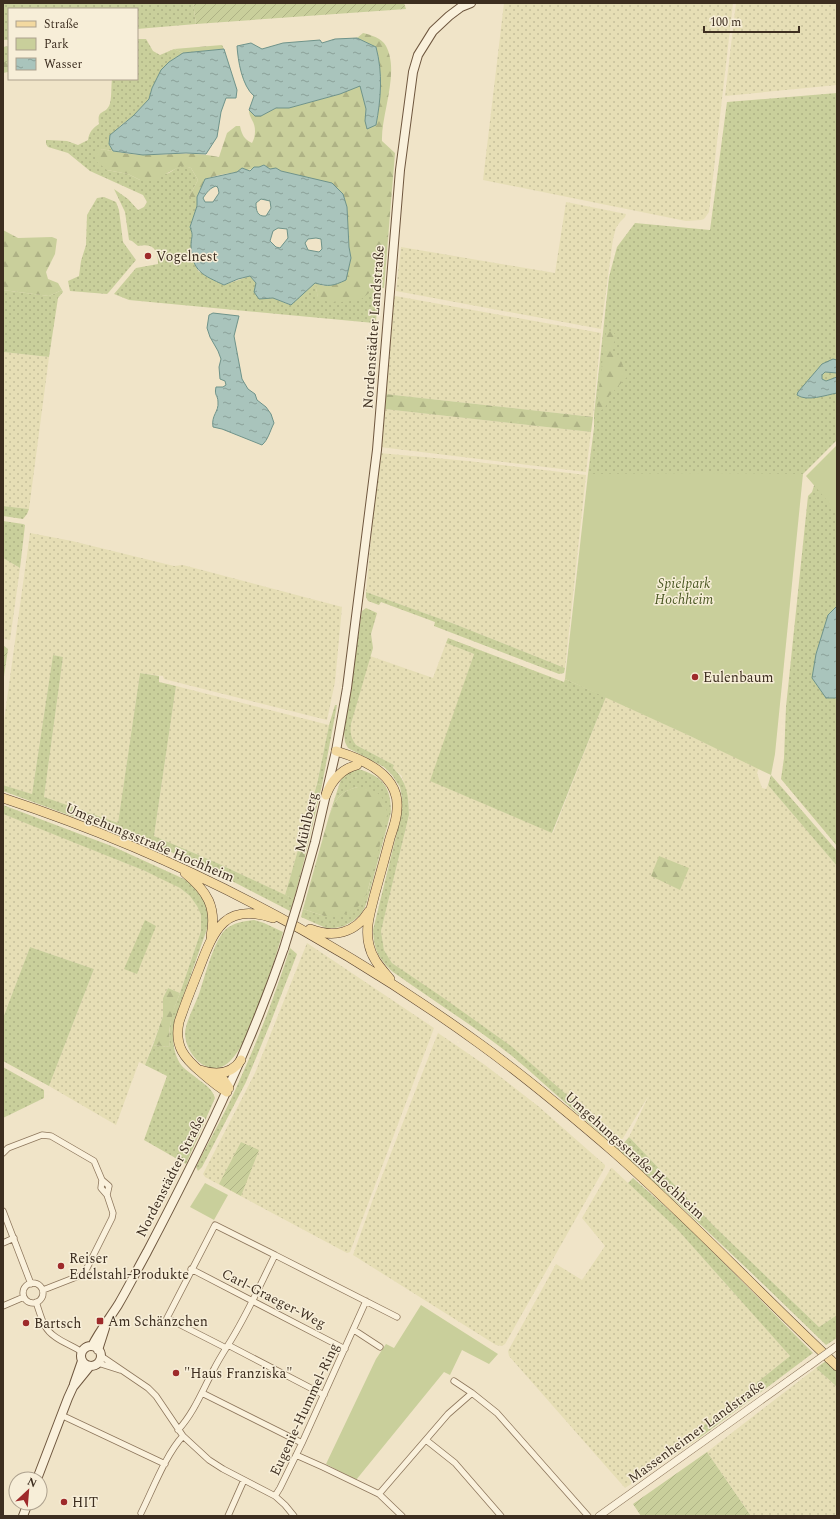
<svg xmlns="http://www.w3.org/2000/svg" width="840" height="1519" font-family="Spectral,serif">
	<defs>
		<pattern id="farmland-dots" width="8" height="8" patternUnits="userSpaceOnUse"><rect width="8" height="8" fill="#e6deb5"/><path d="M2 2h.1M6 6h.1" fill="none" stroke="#c6bf9b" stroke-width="1.8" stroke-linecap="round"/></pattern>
		<pattern id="grass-dots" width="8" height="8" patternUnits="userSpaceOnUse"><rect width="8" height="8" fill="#c9cf9b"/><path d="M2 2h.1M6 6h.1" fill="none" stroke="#aeb285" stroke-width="1.8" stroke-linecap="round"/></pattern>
		<pattern id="forest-firs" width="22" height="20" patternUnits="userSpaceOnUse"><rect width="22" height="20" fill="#c9cf9b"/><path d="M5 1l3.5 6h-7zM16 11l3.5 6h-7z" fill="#aeb285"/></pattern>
		<pattern id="garden-furrows" width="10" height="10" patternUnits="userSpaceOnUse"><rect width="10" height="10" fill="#c9cf9b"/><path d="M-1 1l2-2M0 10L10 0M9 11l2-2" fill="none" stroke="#aeb285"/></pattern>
		<pattern id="water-ripples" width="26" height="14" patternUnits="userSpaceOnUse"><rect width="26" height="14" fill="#a9c4bc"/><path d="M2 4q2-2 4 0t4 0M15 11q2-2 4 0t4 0" fill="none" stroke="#8ba098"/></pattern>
	</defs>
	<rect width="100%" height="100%" fill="#f0e4c8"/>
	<path fill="url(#farmland-dots)" d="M504,3H733L709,212L704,219L701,220L686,221L483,180Z
		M736,3H837V85L725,96Z
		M566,202L626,214L625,217L620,222L616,228L613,239L601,329L396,291L401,247L555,273Z
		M395,296L601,333L593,417L385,394L392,303Z
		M3,352L49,357L29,509L3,506Z
		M384,409L591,432L586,472L380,447Z
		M379,453L468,461L586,475L565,668L452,623L366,592Z
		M30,533L72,541L174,566L183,565L342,607L335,682L327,720L164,679L163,676L140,673L118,824L44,797L63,657L53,655L32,794L3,785V728Z
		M3,558L20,568L10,640L3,639Z
		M446,643L474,654L431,781L553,833L606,697L759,768L757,773L762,788L766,789L768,785L837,866V1315L819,1327L715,1227L629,1137L649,1095L620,1143L511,1046L392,963L384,950L381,931L409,815V803L402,776L393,768L394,765L356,745L352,739L350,731L351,724L370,656L433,678Z
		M176,686L329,725L315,792L285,895L215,862L154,836Z
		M3,814L70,840L164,879L180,888L190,896L197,906L201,915V931L180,993L168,988L163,998V1016L145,1065L139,1062L116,1125L49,1086L94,969L30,947L3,1018Z
		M307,943L434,1028L350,1252L347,1253L205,1177L203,1174L255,1073Z
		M438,1033L485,1065L538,1106L605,1165V1167L505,1344L502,1346L496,1345L353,1255L373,1199Z
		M611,1168H612L677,1229L790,1356L704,1425L698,1439L625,1488L509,1356L508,1351L556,1264L582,1280L605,1246L582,1218Z
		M816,1368L837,1387V1516H751L707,1452Z"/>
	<path fill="url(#grass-dots)" d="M3,3H193L196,24L137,29V9H9V40H3Z
		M137,39H146L153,51L160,55L174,49L183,53L169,62L152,88L149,99L133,116L120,126L109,144L113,151L100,149L107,170L128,174L140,180L169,173L181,165L191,168L198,180L189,197H197L198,205L190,227L193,235L191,244L194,260L198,271L224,285L250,276L256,283L259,299L273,298L290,305L315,283L318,297L369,293L374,286L380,287L376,320L374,323L129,300L114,294L136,268L158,264C158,249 153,243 138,246L132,241L129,240L125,212L114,189L128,199L138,210L144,207L147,202L143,195L90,171L68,153L48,147L46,144V140H48L67,141L78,145L88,140C89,132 93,128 99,124C97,109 104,115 109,106C112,101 111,85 112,79H137Z
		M9,46V62H3V47Z
		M837,93V440L803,474H588L594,428V415L609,277L617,247L635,223L710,230L727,102Z
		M104,197L116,202L119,210L123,242L136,260L109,292L107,294L70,291L68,281L79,276L81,261L86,245L87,215L97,198Z
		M3,290L49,296L62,290L63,292L58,298L49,357L3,352Z
		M837,454V606L828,615L835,699L837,698V846L781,779L784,758L786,707L808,496L812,492L816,479Z
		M3,506L29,509L27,514L23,519L3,516Z
		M3,521L23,524L25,525L20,568L3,558Z
		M366,592L452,623L565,668L564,673L559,674L434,626L435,622L381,602L379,605L368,601L366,597Z
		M366,608L377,613L371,634L373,648L351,724C350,733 351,738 356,745L394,765L393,768C407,781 409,797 409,815L381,931L384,950L392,963L445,999L511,1046L623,1144L629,1137L715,1227L819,1327L837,1315V1338L826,1345C742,1263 657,1182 569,1106C549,1089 532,1072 512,1056C474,1026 432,1000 393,972C378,958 374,950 373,930L400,820L402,798L400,787L392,775L384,767L348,748L345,742L344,732L361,617L362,611Z
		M448,638L564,682L565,679L606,697L552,833L430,781L474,654L446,643Z
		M53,655L63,657L44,797L118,823L140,673L159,676V682L176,686L154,836L215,862L294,899L290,911L230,880L150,842L115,832L3,791V785L32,794Z
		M335,705H337L322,785L317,784L329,725Z
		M358,769C382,776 391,786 391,812L368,898L365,907L361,914L353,921L344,926L335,928H326L301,917L303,909L324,916L367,893L371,879L358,787C340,791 336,799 329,816L340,782L345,773Z
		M771,775L837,851V866L768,785Z
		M3,805L114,847L184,879L191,884L205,901L208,912V926L175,1020C172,1036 172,1053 182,1066C186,1071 194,1075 199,1080C206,1085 212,1089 215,1098L186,1164L144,1140L167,1076L145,1065L153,1045L170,1047L169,1039L171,1016L180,993L201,931V915L197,906L190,896L180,888L145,871L3,814Z
		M145,920L156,926L137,974L124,969Z
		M254,920L264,923L283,932C275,959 266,986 256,1013C249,1029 243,1048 230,1061C211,1081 186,1056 185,1034C185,1022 196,1004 200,991C205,976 214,941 225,930C232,923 244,921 254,920Z
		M30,947L94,969L49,1086L3,1061V1018Z
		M290,948L297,954L270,1024L246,1082L202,1167L198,1171L196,1167C211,1137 228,1108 241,1077C260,1035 276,992 290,948Z
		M3,1067L44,1090V1098L3,1118Z
		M633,1178L686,1225L813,1353L698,1439L704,1425L790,1356L677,1229L628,1183Z
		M826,1361L837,1371V1387L816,1368Z"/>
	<path fill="url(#forest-firs)" d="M363,33C371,35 382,38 386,46C400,72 381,114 382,141L395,153L384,288L374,287L369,293L360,300L331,303L318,298L315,283L324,286L351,258L349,247L347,207L313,179L281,171L276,168L270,169L264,165C245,173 225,172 205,179L197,197H189L198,180L191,168L181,166L154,180H140L128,174L107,170L97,162L96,155L100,149C114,151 130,155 144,155C171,155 191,151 219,157L227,133L236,126H240C242,135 244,139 252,143C256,136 256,126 252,120C250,116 249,114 249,110L255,116H261L276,108H289L340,94L361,85L366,109L365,121L376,125C381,99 383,73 376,47L357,38Z
		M222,45L224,49L183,53L174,49Z
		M3,62H9L8,72L3,73Z
		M3,230L18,238L52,237L57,239L55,254L46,272L48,279L58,283L62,290L49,296L3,290Z
		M612,331L617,337L612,346L613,353L621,360L627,377L609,396L605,408L596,413L606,332Z
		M385,394L593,417L591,432L384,409Z
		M317,784L322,785L304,861L294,899L285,895Z
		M358,787C380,791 383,794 388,815L367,893L359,906L343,915L324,916L303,909L329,816C336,799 340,791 358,787Z
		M659,856L689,868L680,890L651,876Z
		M168,988L180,993C173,1011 167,1027 170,1047L153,1045L163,1016V998Z"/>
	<path fill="#c9cf9b" d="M837,445V512L806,476Z
		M708,473L803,474L775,754L771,775L690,736L565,679L588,474Z
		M205,1183L228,1195L214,1220L190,1207Z
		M421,1305L498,1354L489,1364L462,1350L450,1375L444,1372L356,1480L326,1464L376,1359L386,1344L394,1348Z"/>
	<path fill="url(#garden-furrows)" d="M193,3H404L406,9L196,24Z
		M3,645L8,649L3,683Z
		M241,1142L259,1150L241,1196L219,1184Z
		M707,1452L751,1516H641L633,1504Z"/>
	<path fill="url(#water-ripples)" stroke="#6f938a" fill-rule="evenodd" d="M357,38L376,47C383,73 381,99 376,125L367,129L365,121L366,109L360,86L340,94L289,108H276L261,116H255L249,110L254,96C242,86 238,61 237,46L251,43L262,49L283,43L320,40L322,43L335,39Z
		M224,49L237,90L236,98H226L221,112L217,137L206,154L186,153L143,155L113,151L109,144L110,135L133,116L149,99L152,88L161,70L169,62L183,53Z
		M264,165L270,169L276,168L281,171L332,183L343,194L347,207L349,247L351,258L346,280C333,286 329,287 315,283L291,305L273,298L259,299L254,292L256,283L250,276L238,279L224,285C203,275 192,272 191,245C191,236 194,237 190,227L197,206V197L205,179L237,172L242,168L250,171L254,167H259ZM216,186L218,188L219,193L213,202H205L203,198C207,192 210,188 216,186ZM261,199L270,201L271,208L266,216C257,217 256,210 256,203ZM278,228L287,229L288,238L280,248L276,247L270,241L273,231ZM316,238L321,239L322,249L319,252L308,250L305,243L308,239Z
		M213,313L239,316L234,336L242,379L248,389L255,394L257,400L266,407L271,414L274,423C270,431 268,440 262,445L222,429L213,427C211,415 219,412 218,402C218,395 214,396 216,387H223L226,385L225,381L220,379L219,367L221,359L218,351L210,337L207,328L209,315Z
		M833,359L837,360V373L825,372L822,375V379L826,381L837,377V393C826,395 807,402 797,395L798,392L822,364Z
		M837,606V698H826L812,678L816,654L828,615Z"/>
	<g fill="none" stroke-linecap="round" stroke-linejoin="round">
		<g stroke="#8d765c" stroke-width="7">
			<path id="minor" d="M3,1153L8,1148L42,1135L51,1136L94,1161L102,1180L109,1186L107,1195L113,1213L112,1218L84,1274L43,1290
				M102,1180L101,1188L107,1195
				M3,1211L31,1284
				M3,1243L14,1238
				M191,1269L345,1349
				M23 1293a10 10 0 1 1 20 0a10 10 0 1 1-20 0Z
				M36,1302C39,1310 41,1319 45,1326C52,1339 70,1344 82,1352
				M3,1306L24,1297
				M354,1330L380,1347
				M228,1345L324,1395
				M226,1348L167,1318L215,1225L275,1255
				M101,1356L148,1388L156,1396L183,1436L209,1460L223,1469L275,1496L285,1505L294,1516
				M98,1363L120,1370
				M454,1381L472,1393L497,1413L588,1516
				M202,1393L302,1443
				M61,1415L165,1464
				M178,1430C194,1413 203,1389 214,1369C218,1361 223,1353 228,1345C246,1317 260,1285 275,1255L397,1317
				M426,1440L455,1463L501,1516
				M296,1455L323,1467L379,1494L402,1516
				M379,1494L448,1414L472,1393
				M275,1496L280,1488L302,1443L366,1301
				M141,1513C152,1491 166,1454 183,1436
				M228,1516L244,1480"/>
		</g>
		<g stroke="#8d765c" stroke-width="8">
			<path id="tertiary" d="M599,1516L809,1366"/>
		</g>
		<g stroke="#6f573f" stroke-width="10">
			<path id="secondary" d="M299,899L315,842L336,751L347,688L377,450L400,170L413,72L418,55L433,31L449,16L461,7L471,3
				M81 1356a10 10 0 1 1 20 0a10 10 0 1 1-20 0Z
				M92,1346C99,1332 109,1319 118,1305C128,1288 137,1270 147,1252C199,1153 248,1053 284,948
				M98,1350L105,1328
				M74,1384L82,1361
				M37,1479L68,1398L73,1387L90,1366
				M23,1516L28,1503"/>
		</g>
		<g stroke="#5b4430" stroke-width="10">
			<path id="primary" d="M336,751C363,759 400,775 397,809C397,819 393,829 390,838C385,858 379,878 374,897C370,913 365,929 369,945C372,959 381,968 390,979
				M326,795C332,780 341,769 357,765
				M3,798C174,854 334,938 480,1044C527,1078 571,1115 615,1153C692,1221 762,1296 837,1366
				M185,873C207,891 217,907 211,936
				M310,929C333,938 355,934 369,911
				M200,1070C215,1075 231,1075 241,1060
				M213,1074L223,1079L229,1088
				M227,1092C218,1087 210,1080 202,1073C184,1058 174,1046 179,1022C185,1004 192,987 199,969C214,930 224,902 273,918"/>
		</g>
		<use href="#minor" stroke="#faf1dc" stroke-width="5.5"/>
		<use href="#tertiary" stroke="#faf1dc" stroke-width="7"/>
		<use href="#secondary" stroke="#faf1dc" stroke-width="8"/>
		<use href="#primary" stroke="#f3d9a0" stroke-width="9"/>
		<g stroke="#8d765c" stroke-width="8" stroke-linecap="butt">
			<path id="tertiary-bridge" d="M809,1366L837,1346"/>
		</g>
		<g stroke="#6f573f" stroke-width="10" stroke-linecap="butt">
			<path id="secondary-bridge" d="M284,948L299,899"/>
		</g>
		<use href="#tertiary-bridge" stroke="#faf1dc" stroke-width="7"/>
		<use href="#secondary-bridge" stroke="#faf1dc" stroke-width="8"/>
	</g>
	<g fill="#9e2a2b" stroke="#f7eed8" stroke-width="1.5">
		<circle cx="148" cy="256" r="4"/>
		<circle cx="695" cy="677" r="4"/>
		<circle cx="61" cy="1266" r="4"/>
		<rect x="96" y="1317" width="8" height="8" rx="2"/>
		<circle cx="26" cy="1323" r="4"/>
		<circle cx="176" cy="1373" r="4"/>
		<circle cx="64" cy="1502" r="4"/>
	</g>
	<g text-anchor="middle" stroke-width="3" stroke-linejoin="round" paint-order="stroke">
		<g font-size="14" fill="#3d2e20" stroke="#f7eed8" text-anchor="start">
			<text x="156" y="261">Vogelnest</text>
			<text x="703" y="682">Eulenbaum</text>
			<text x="69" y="1263">Reiser<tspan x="69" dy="16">Edelstahl-Produkte</tspan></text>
			<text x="108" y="1326">Am Schänzchen</text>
			<text x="34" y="1328">Bartsch</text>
			<text x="184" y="1378">"Haus Franziska"</text>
			<text x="72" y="1507">HIT</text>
		</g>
		<g font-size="14" fill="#3d2e20" stroke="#f7eed8">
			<text transform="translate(373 327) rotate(-86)" y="5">Nordenstädter Landstraße</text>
			<text transform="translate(306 822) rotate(-77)" y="5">Mühlberg</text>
			<text transform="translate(150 842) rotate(23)" y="5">Umgehungsstraße Hochheim</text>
			<text transform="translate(635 1155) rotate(42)" y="5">Umgehungsstraße Hochheim</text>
			<text transform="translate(170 1176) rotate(-63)" y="5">Nordenstädter Straße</text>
			<text transform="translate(274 1298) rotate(27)" y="5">Carl-Graeger-Weg</text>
			<text transform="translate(304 1409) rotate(-65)" y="5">Eugenie-Hummel-Ring</text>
			<text transform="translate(696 1431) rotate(-36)" y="5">Massenheimer Landstraße</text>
		</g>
		<g font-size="14" font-style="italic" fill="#4d5a26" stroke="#f7eed8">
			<text x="684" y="588">Spielpark<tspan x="684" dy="16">Hochheim</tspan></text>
		</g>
	</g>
	<rect width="840" height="1519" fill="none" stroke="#3d2e20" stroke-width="8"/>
	<rect x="8" y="8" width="130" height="72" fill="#f7eed8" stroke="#ada18e"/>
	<rect x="16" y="21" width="20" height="6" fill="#f3d9a0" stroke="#ada18e"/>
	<text x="44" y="28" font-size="12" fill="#3d2e20">Straße</text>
	<rect x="16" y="38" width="20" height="12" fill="#c9cf9b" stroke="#ada18e"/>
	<text x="44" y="48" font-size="12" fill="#3d2e20">Park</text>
	<rect x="16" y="58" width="20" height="12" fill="url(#water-ripples)" stroke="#ada18e"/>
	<text x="44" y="68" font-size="12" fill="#3d2e20">Wasser</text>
	<g transform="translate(28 1491) rotate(26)"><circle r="19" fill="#f7eed8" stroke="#ada18e"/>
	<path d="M0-3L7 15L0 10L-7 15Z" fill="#9e2a2b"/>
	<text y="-6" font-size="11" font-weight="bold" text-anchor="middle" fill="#3d2e20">N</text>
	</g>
	<path d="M704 26v6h95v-6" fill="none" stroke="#3d2e20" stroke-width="2"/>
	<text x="710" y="26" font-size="12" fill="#3d2e20" stroke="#f7eed8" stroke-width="3" paint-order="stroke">100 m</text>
</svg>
